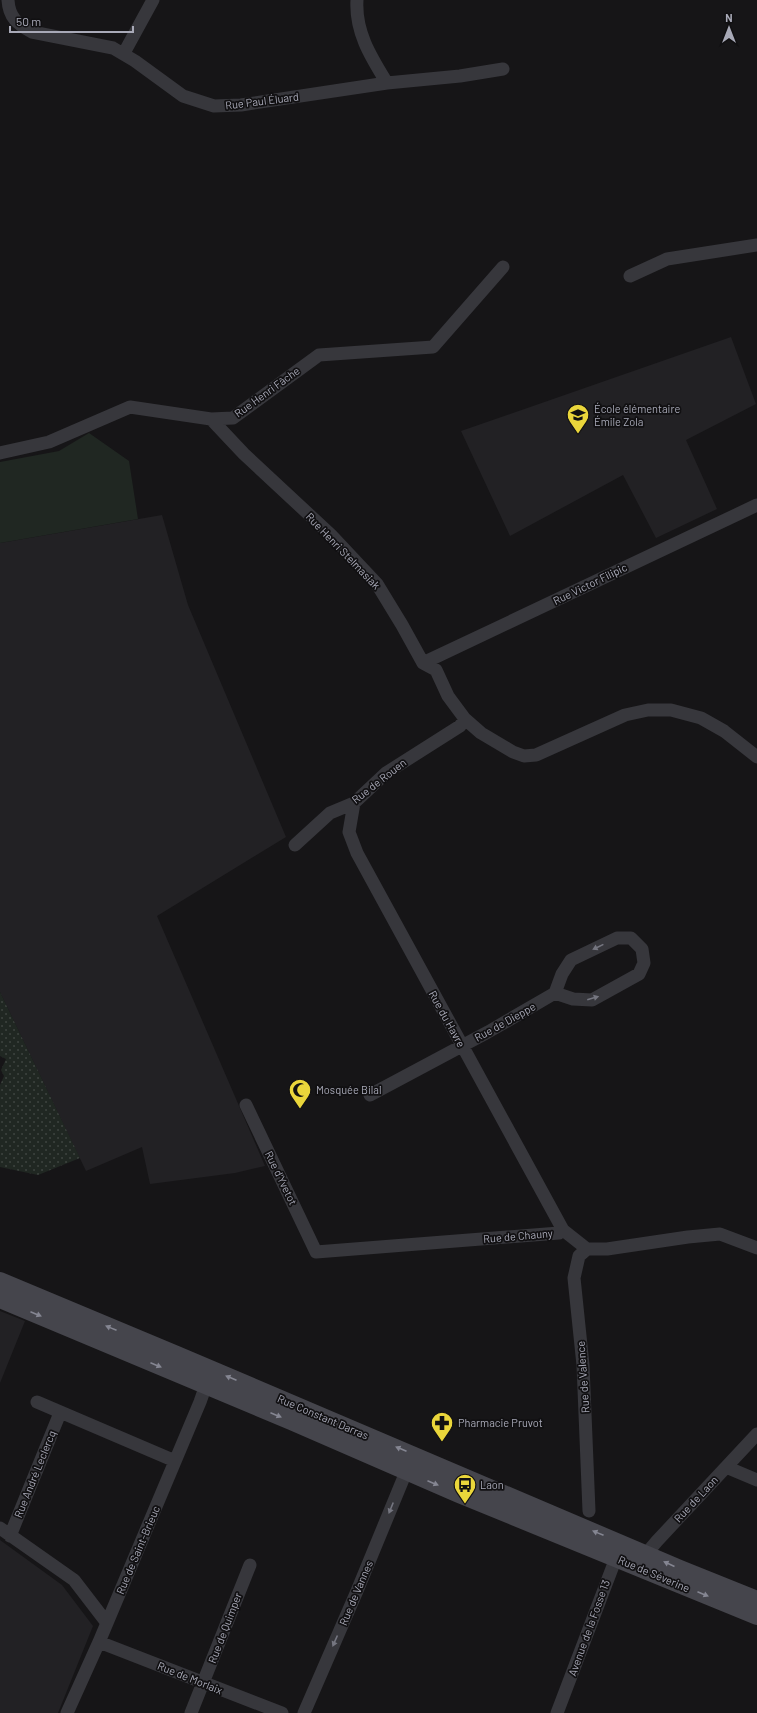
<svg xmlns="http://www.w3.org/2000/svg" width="757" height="1713" font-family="Barlow,sans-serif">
	<defs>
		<pattern id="park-dots" width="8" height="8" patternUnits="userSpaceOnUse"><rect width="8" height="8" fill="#202722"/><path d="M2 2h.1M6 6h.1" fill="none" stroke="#3e4440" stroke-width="1.8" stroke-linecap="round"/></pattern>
	</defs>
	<rect width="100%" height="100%" fill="#161517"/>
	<path fill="#222124" d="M731,337L756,404L686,440L717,509L656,538L623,475L510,536L461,431Z
		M162,515L188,605L286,837L157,916L265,1166L235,1173L150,1184L142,1147L86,1171L0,992V543Z
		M0,1311L25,1321L0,1383Z
		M0,1540L62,1585L93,1626L58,1713H0Z"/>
	<path fill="#202722" d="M89,433L129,461L138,519L0,543V462L59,451Z"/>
	<path fill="url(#park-dots)" d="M0,992L80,1158L38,1175L0,1167V1085L4,1076L1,1070L6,1059L0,1056Z"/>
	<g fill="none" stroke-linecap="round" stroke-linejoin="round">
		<path stroke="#37373c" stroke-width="13" d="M8,0C9,17 17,24 32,32L113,48L135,61L183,96L214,106L241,105L387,83L460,76L503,69
			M357,0C355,32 371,57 387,83
			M124,53L153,0
			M630,276L667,259L757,245
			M211,419L244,454L331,535L377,584L402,625L423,663L436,670L448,696L465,719L481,733L513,752L524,756L536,755L625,715L648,710H671L701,718L724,731L757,757
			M0,453L49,442L130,407L211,419L233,418L319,355L433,347L503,267
			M423,663L757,505
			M354,803L349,832L357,853L563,1230
			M295,845L330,813L354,803L386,773L460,726L465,719
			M370,1095L488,1032L555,993L562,974L571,960L617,938H631L642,949L644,963L639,974L592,1000L573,999L555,993
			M246,1105L316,1252L559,1233L563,1230L587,1249H607L688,1237L720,1234L757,1248
			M587,1249L579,1256L574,1278L583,1365L589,1511
			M37,1402L175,1461
			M726,1467L757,1480
			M0,1528L74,1580L107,1623
			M10,1536L60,1413
			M643,1562L646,1554L657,1541L757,1434
			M99,1642L282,1713
			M67,1713L99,1642L200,1402L206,1385
			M191,1713L250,1565
			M304,1713L357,1591L406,1472
			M557,1713L619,1550"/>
		<path stroke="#45454c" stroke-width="18" d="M0,1281L177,1355L680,1569L757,1600
			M0,1299L291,1421L459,1494L757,1616"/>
	</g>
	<defs><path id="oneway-solid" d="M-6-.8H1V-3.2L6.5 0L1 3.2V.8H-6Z"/></defs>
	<g fill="#757680">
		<use href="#oneway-solid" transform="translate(598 947) rotate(154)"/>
		<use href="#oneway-solid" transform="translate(593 998) rotate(-16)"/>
		<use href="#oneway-solid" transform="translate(391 1508) rotate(112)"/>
		<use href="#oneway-solid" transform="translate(335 1641) rotate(114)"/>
	</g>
	<g fill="#858692">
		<use href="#oneway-solid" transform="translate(36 1314) rotate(23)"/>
		<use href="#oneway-solid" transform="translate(111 1328) rotate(-158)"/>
		<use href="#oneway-solid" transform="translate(156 1365) rotate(23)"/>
		<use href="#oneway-solid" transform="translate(231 1378) rotate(-157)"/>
		<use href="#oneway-solid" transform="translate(276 1415) rotate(23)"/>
		<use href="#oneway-solid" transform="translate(401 1449) rotate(-157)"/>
		<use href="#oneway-solid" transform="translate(433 1483) rotate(23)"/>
		<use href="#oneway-solid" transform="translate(598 1533) rotate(-158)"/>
		<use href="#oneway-solid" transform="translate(669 1564) rotate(-156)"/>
		<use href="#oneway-solid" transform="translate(703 1594) rotate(23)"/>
	</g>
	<defs>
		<g id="school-pin" transform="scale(1.15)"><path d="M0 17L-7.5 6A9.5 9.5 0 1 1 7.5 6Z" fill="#ead63b" stroke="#111012"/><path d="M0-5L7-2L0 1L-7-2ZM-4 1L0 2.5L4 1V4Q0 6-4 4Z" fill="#111"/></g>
		<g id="mosque-pin" transform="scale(1.15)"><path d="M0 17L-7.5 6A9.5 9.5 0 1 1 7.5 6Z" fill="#ead63b" stroke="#111012"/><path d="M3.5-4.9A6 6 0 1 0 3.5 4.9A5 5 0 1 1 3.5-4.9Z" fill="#111"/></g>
		<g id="pharmacy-pin" transform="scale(1.15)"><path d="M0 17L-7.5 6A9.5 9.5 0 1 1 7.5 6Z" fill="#ead63b" stroke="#111012"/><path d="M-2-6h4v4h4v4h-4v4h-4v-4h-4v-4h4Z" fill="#111"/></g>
		<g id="bus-pin" transform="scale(1.15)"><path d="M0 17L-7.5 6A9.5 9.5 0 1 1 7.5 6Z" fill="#ead63b" stroke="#111012"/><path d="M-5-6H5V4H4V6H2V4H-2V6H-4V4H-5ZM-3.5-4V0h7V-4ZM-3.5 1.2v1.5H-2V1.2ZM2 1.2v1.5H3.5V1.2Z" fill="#111"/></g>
	</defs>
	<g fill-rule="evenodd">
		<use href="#school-pin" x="578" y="415"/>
		<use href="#mosque-pin" x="300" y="1090"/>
		<use href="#pharmacy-pin" x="442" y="1423"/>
		<use href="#bus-pin" x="465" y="1485"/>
	</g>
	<g text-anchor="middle" stroke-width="3.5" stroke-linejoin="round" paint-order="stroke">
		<g font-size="11" fill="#a8a9b7" stroke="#111012">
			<text transform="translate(262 101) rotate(-7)" y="4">Rue Paul Éluard</text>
			<text transform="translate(267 392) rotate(-36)" y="4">Rue Henri Fâche</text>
			<text transform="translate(343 551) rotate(46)" y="4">Rue Henri Stelmasiak</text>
			<text transform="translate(590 584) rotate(-26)" y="4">Rue Victor Filipic</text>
			<text transform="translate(379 781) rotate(-38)" y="4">Rue de Rouen</text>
			<text transform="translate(447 1019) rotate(61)" y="4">Rue du Havre</text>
			<text transform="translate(505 1022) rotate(-29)" y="4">Rue de Dieppe</text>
			<text transform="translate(281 1178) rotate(64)" y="4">Rue d'Yvetot</text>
			<text transform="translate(518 1236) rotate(-5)" y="4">Rue de Chauny</text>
			<text transform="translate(583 1377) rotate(-94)" y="4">Rue de Valence</text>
			<text transform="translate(323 1417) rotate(23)" y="4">Rue Constant Darras</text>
			<text transform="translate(35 1474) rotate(-68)" y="4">Rue André Leclercq</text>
			<text transform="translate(696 1499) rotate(-47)" y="4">Rue de Laon</text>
			<text transform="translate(138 1550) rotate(-67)" y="4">Rue de Saint-Brieuc</text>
			<text transform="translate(654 1574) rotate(23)" y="4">Rue de Séverine</text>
			<text transform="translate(356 1593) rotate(-67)" y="4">Rue de Vannes</text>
			<text transform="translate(225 1628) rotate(-69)" y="4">Rue de Quimper</text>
			<text transform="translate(589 1628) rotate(-70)" y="4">Avenue de la Fosse 13</text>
			<text transform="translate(190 1678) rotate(22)" y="4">Rue de Morlaix</text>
		</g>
		<g font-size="11" fill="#a8a9b7" stroke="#111012" text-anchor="start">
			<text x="594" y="413">École élémentaire<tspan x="594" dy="13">Émile Zola</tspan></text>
			<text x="316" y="1094">Mosquée Bilal</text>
			<text x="458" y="1427">Pharmacie Pruvot</text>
			<text x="480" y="1489">Laon</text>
		</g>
	</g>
	<g transform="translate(729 28)" stroke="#111012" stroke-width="3" paint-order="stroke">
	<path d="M0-3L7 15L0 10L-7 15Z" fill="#a8a9b7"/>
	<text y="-6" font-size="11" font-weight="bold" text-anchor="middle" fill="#a8a9b7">N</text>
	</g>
	<path d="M10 26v6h123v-6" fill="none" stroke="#a8a9b7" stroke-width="2"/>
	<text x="16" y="26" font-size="12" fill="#a8a9b7" stroke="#111012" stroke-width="3" paint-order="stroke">50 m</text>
</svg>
